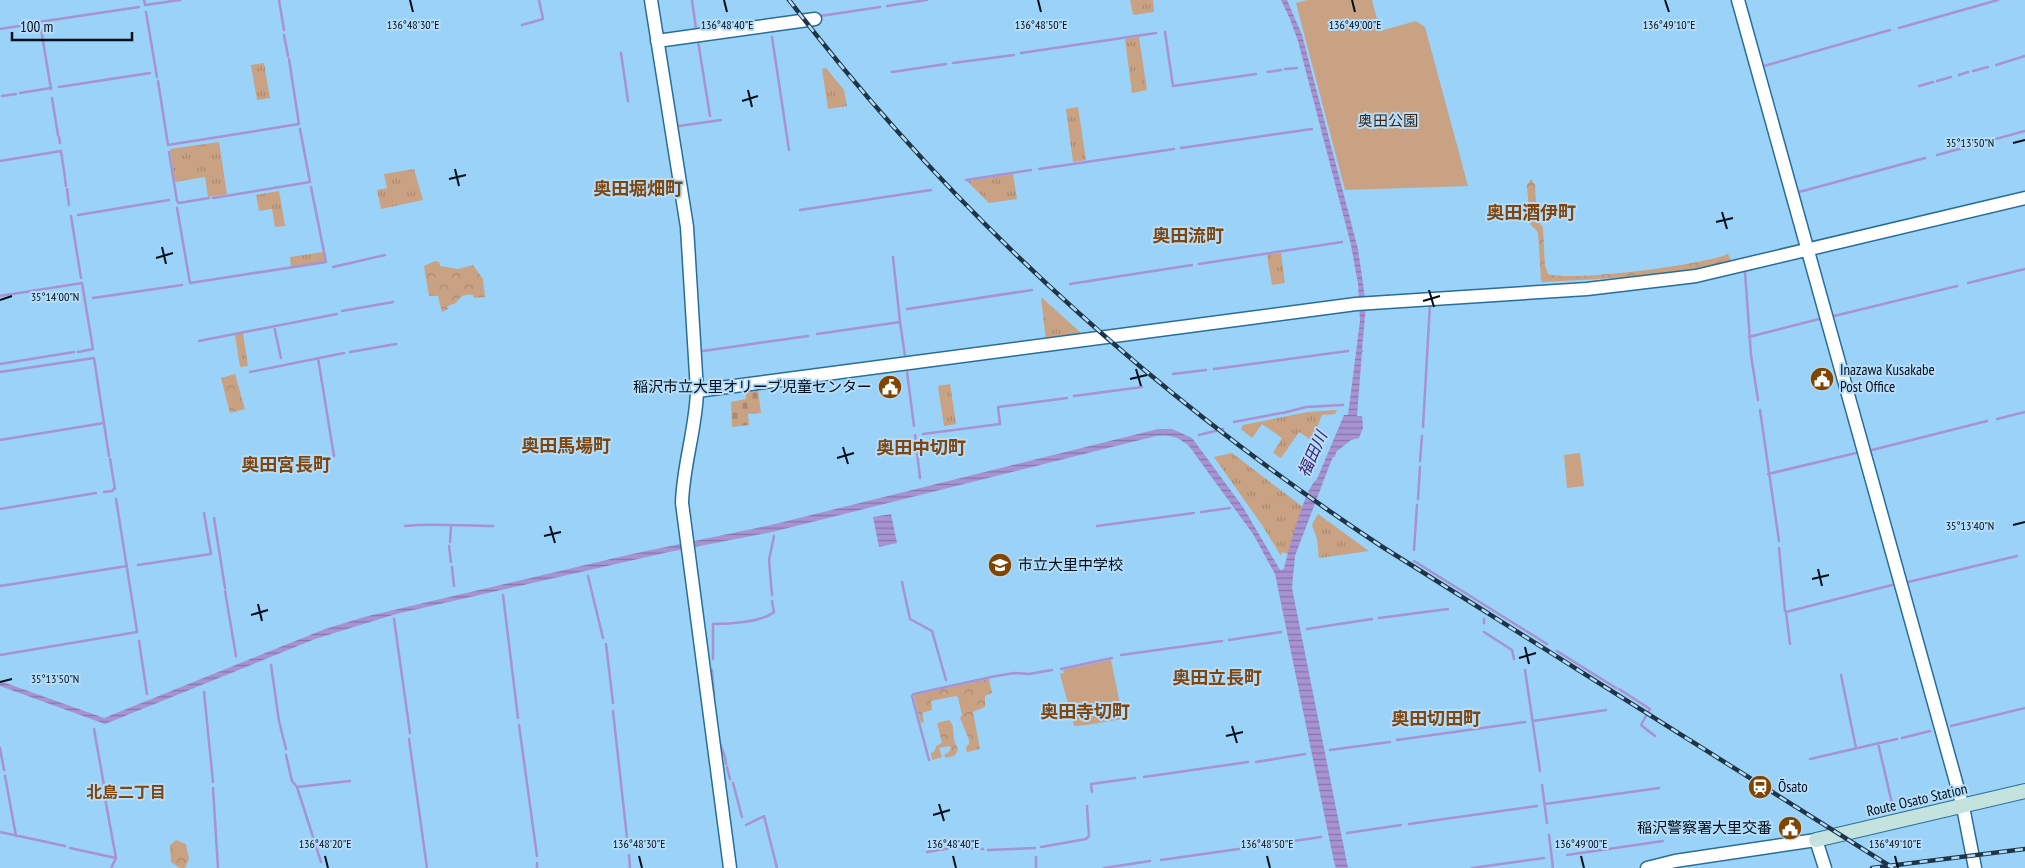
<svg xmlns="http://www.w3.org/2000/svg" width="2025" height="868" font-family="'PT Sans Narrow','Noto Sans JP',sans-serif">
	<defs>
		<pattern id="grass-tufts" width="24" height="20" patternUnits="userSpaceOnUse" patternTransform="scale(1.25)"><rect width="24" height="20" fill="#c9a183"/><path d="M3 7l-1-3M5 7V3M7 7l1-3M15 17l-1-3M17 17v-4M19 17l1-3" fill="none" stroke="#ab8971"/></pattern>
		<pattern id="forest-crowns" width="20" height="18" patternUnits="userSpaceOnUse" patternTransform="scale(1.25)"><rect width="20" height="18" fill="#c9a183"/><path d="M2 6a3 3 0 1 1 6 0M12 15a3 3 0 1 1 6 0" fill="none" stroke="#ab8971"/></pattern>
		<pattern id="cemetery-stones" width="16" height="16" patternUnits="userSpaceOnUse" patternTransform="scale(1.25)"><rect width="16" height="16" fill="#c9a183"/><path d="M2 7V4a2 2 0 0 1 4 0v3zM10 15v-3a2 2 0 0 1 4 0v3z" fill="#ab8971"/></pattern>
		<pattern id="water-rules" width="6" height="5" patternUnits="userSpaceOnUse" patternTransform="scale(1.25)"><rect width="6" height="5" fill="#a792d2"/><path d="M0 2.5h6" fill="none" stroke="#8676aa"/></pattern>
	</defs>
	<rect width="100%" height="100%" fill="#9bd2f7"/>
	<path fill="url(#grass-tufts)" d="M1130,0H1153L1154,12L1133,15Z
		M1139,37L1147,90L1132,93L1125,39Z
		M264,63L270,98L257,100L251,65Z
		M826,68L844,90L847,106L828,109L822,69Z
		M1078,107L1086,160L1073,162L1066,109Z
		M219,142L227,194L208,197L205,177L175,182L170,149Z
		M414,169L423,200L381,209L377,190L387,188L384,174Z
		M1013,174L1017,199L989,203L967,181Z
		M279,191L285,226L275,227L272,209L259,211L256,195Z
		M323,252L325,261L291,267L290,257Z
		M1281,253L1285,283L1272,285L1267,255Z
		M1041,297L1080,332V336L1046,341Z
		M243,333L248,366L240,367L235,335Z
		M950,384L956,424L944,426L938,386Z
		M1337,410L1335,414L1322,415L1316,430L1327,434L1321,447L1299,432L1281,458L1273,453L1282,438L1262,424L1252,438L1241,429L1243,425L1308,412Z
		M1232,453L1303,507L1288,554L1282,552L1281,556L1262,525L1214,457Z
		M1318,514L1369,551L1319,558L1317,539L1312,525Z"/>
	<path fill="url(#forest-crowns)" d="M1531,179L1535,185L1537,219L1543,228L1545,266L1548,274C1572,282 1703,265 1728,254L1731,260L1729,262C1668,276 1605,279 1542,282L1541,280L1538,232L1530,224L1527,185Z
		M435,261L439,262L440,266L458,269L473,265L483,279L485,297L474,298L473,295C464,293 460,297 456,303L447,306L448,309L442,312L438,296H429L424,266Z
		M235,374L245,409L230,413L221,378Z
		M989,679L992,693L985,696V707L973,712L980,749L967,752L966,747L969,744V740L960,718L962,715L958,697L956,696L931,701L932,710L922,713L924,722L921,723L914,697L915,695Z
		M949,720C956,726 951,740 958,748C957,756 953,756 946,758L944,755L949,752L951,747L949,746L939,748L942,757L932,760L931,753L935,751L936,746L942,743L937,723Z
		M176,840L186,844L189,859L185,868H180L171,862L170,845Z"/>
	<path fill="url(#cemetery-stones)" d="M758,389L761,413L748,414L749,425L732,427L731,402L746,399V391Z"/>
	<path fill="#c9a183" d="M1307,0H1372L1380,31L1416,21L1425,27L1468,186L1345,190L1296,3Z
		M1580,453L1584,486L1567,488L1564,455Z
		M1111,660L1123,719C1113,720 1080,727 1074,726L1060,674L1064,673L1063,670Z"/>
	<path fill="url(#water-rules)" d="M1281,0H1287L1302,35L1358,249L1366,305L1362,350L1364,351L1362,352L1357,416H1362L1363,428L1359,438L1351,440L1336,452L1335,457H1333L1330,464L1295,556L1292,588L1348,868H1336L1334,862L1275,574L1253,534L1189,446C1179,437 1169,434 1156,436L772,532L669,552L396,614L315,639L105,724L0,686V681L104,718L325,629L364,617L632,554L771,525L1158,429H1172L1192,438L1243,507L1280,570L1284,569C1288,552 1305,487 1317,479L1344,415H1348L1360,321L1358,284L1351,245L1298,41L1290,19Z
		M891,514L897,543L879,547L873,517Z"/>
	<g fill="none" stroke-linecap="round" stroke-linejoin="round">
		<path stroke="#a792d2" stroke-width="2.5" d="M144,0L145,5L180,0
			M279,0L284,30
			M692,0L696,29
			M887,6L927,0
			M146,12L157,77
			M820,16L880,7
			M32,23L139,7
			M522,25L543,19L539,0
			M1899,28L1998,0
			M0,29L25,25
			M41,29L51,89
			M1165,32L1173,86L1256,74
			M284,35L288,56
			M772,37L789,150
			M698,41L710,116
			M621,53L628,101
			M1021,53L1156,33
			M953,63L1014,55
			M1996,65L2025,56
			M1764,66L1890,30
			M1285,69L1297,68
			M1973,71L1988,67
			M892,72L946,64
			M1268,72L1281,70
			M1959,75L1968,72
			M158,81L168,145L299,124L289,59
			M1937,81L1951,77
			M1919,86L1933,82
			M59,87L150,73
			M20,93L51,88
			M2,96L16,94
			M52,98L58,135
			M679,126L721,120
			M59,137L60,143
			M1181,148L1312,129
			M169,152L177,201L179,203L209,198
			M61,153L62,156
			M1937,155L2025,131
			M62,158L65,177
			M0,161L61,151
			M1039,169L1174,149
			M65,179L66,186
			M966,180L1031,170
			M67,189L69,205
			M1799,192L1925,158
			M213,198L310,182L300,129
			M177,208L190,283L326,262L311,187
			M800,210L931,190
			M78,215L169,200
			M71,216L81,278
			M893,257L900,322
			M1199,264L1342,242
			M333,267L385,255
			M1745,272L1751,355L1758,400
			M1968,283L2025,269
			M1070,284L1192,265
			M0,296L82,283L93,349L78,352
			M93,298L182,285
			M907,309L1032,290
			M342,311L393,302
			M1834,316L1957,286
			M274,326L281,358
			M817,334L900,322L905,356
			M1749,337L1819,319
			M199,341L337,314
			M703,351L808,336
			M350,352L396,344
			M318,358L334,456
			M0,364L74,352
			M1214,369L1348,351
			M0,372L94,358L109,456
			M250,372L344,353
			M907,372L914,426
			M1173,374L1206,370
			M1074,396L1142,387
			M1760,410L1779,541
			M1283,413L1306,407L1343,405
			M1997,419L2025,412
			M1234,422L1281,413
			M1423,427L1430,304
			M923,434L1000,424L998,407L1067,398
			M915,435L920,478
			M1199,435L1223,429
			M0,440L104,423
			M1872,450L1987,421
			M110,459L115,489
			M1420,461L1422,436
			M1768,474L1856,453
			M104,492L112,491L114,488
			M116,499L137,631
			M1418,499L1420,467
			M0,509L96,493
			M1201,512L1230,508
			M214,518L225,588
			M405,526C434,523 463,526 493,526
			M1097,526L1194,513
			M450,542L451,526
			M449,546L451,562
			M1779,548L1785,611
			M1414,550L1417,505
			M1414,561L1547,644
			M138,565L211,554L204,513
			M452,567L454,586
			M588,576L603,638
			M902,582L910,619L932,631L946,680
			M1908,582L2017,556
			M0,586L127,566
			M225,591L236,656
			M503,595L518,718
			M772,595L769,560L774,536
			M1379,618L1448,609
			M394,619L410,733
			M1484,619V623
			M1307,629L1372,619
			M1484,632L1512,650L1514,659
			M1229,640L1281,632
			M139,641L147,694
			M606,644L613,703
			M1790,644L1786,612L1892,585
			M1557,651L1616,688
			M0,655L137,632
			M1121,655L1222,641
			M713,659V624C729,624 762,622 774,612L772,601
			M271,665L279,721L286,749
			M1061,669L1112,658
			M712,670L714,696
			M1525,670L1540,771
			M1841,675L1856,748
			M1619,689L1650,709L1641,725L1655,736
			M204,692L213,782
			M613,711L628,847
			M1533,721L1606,710
			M519,725L537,856
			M1951,726L2025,708
			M94,729L105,791
			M1902,738L1930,731
			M409,739L427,868
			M1397,740L1525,722
			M719,741L725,757L726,764
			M1878,743L1894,812
			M0,748L4,770
			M1330,750L1390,742
			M286,755L292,781L297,787L321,862
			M1810,759L1897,739
			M929,760L912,696L914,694L996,676L1015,673L1029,674L1052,670
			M1256,762L1305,754
			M727,767L730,779
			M5,776L16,836
			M1144,777L1248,762
			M733,783L742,817
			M1542,785L1547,823
			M297,787L350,781
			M213,788L218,868
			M1092,792L1091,784L1135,778
			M105,798L116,858L111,868
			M1545,804L1659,788
			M1409,824L1537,806
			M746,825L764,816L777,868
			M0,832L65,846
			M1347,833L1401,825
			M1549,835L1553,868
			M1273,844L1321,837
			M1041,847L1086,839L1089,836L1087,806
			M70,848L116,858
			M988,850L1035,848
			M927,852L956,847L983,849
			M629,855L630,868
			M1567,855L1663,841
			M1036,857V868
			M1161,860L1267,845
			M537,863V868
			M1104,868L1150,861
			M1472,868L1544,858"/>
		<g stroke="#276e98" stroke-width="15">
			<path id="tertiary" d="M651,0L687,227L697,391C696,429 683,465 682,503L730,868
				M1738,0L1963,807L1975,868
				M657,41L815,19
				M697,391L1356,304L1587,289L1696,276L2025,198
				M1647,868L1675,861L1816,840L1825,868"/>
		</g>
		<g stroke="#276e98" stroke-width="16">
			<path id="secondary" d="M1816,840L2025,791"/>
		</g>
		<use href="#tertiary" stroke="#fff" stroke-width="12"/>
		<use href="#secondary" stroke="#c5e3de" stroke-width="14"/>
		<g stroke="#1f3547" stroke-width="4.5">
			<path id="rail" d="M789,0C953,215 1156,397 1381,546L1893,868
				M1872,868L2025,849"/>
		</g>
		<use href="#rail" stroke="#b5ddf9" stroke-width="2.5" stroke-dasharray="8" stroke-linecap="butt"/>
	</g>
	<path fill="none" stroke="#000f1c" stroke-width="2" d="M410,0L413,12M724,0L727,12M1038,0L1041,12M1352,0L1355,12M1665,0L1669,12M748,90L752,107M742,101L758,96M2013,143L2025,140M455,169L459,186M449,179L466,175M1722,212L1727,229M1716,222L1733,218M162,247L166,264M156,258L173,253M1429,290L1434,307M0,300L12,296M1423,301L1440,296M1136,369L1141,386M1130,379L1147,375M843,447L848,464M837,458L854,453M2013,525L2025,522M550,526L555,543M544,536L561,532M1818,569L1822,586M1812,579L1829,575M258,604L262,621M251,615L268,610M1525,647L1529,664M1519,658L1536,653M0,682L12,679M1232,726L1237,743M1226,736L1243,732M939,804L944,821M933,815L950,810M325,856L328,868M639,856L642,868M953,856L956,868M1267,856L1270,868M1581,856L1584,868M1895,856L1898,868"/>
	<defs>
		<g id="civic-disc" transform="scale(1.25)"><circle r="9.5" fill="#824501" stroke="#b5ddf9"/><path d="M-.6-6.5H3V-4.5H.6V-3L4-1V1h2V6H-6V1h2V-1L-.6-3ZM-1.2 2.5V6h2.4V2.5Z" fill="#fff"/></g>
		<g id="school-disc" transform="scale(1.25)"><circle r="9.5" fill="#824501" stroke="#b5ddf9"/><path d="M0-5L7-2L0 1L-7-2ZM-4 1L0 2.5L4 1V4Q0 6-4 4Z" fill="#fff"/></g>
		<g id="station-disc" transform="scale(1.25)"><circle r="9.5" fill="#824501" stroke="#b5ddf9"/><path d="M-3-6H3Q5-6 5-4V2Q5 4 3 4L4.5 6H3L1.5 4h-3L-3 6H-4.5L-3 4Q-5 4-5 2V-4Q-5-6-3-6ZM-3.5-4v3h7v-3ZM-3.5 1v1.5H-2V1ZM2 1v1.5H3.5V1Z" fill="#fff"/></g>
	</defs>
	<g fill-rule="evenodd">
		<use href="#civic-disc" x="1822" y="379"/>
		<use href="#civic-disc" x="890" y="387"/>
		<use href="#school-disc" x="1000" y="565"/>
		<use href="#station-disc" x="1760" y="787"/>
		<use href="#civic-disc" x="1790" y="828"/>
	</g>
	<g text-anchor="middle" stroke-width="4" stroke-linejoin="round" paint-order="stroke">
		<g font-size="15" fill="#3e2511" stroke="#b5ddf9">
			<text x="1388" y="126">奥田公園</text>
		</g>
		<g font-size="15" fill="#000f1c" stroke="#b5ddf9" text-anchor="start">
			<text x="1840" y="375">Inazawa Kusakabe<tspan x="1840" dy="17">Post Office</tspan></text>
			<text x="872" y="392" text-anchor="end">稲沢市立大里オリーブ児童センター</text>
			<text x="1018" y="570">市立大里中学校</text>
			<text x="1778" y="792">Ōsato</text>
			<text x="1772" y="833" text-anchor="end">稲沢警察署大里交番</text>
		</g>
		<g font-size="15" fill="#000f1c" stroke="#b5ddf9">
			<text transform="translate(1917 800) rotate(-13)" y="5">Route Osato Station</text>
		</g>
		<g font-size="16" font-style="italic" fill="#3c1c67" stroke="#b5ddf9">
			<text transform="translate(1312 454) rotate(-66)" y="6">福田川</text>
		</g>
		<g font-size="16" font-weight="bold" fill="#7f4610" stroke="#b5ddf9">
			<text x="126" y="798">北島二丁目</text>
		</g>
		<g font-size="18" font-weight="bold" fill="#7f4610" stroke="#b5ddf9">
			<text x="638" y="195">奥田堀畑町</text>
			<text x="1531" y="219">奥田酒伊町</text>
			<text x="1188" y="242">奥田流町</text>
			<text x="566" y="452">奥田馬場町</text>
			<text x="921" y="454">奥田中切町</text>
			<text x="286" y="471">奥田宮長町</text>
			<text x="1217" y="684">奥田立長町</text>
			<text x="1085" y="718">奥田寺切町</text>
			<text x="1436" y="725">奥田切田町</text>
		</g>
	</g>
	<g font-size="12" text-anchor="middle" fill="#000f1c" stroke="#b5ddf9" stroke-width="4" stroke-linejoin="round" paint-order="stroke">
		<text x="413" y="29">136°48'30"E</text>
		<text x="727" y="29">136°48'40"E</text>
		<text x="1041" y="29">136°48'50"E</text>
		<text x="1355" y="29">136°49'00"E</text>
		<text x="1669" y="29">136°49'10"E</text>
		<text x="1970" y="147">35°13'50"N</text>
		<text x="55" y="301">35°14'00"N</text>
		<text x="1970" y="530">35°13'40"N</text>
		<text x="55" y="683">35°13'50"N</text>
		<text x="325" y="848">136°48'20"E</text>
		<text x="639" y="848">136°48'30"E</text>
		<text x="953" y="848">136°48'40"E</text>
		<text x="1267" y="848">136°48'50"E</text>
		<text x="1581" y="848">136°49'00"E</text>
		<text x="1895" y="848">136°49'10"E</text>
	</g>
	<path d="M12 32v8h120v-8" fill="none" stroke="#000f1c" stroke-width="2.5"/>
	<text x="20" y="32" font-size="15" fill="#000f1c" stroke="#b5ddf9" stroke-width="4" paint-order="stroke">100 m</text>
</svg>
